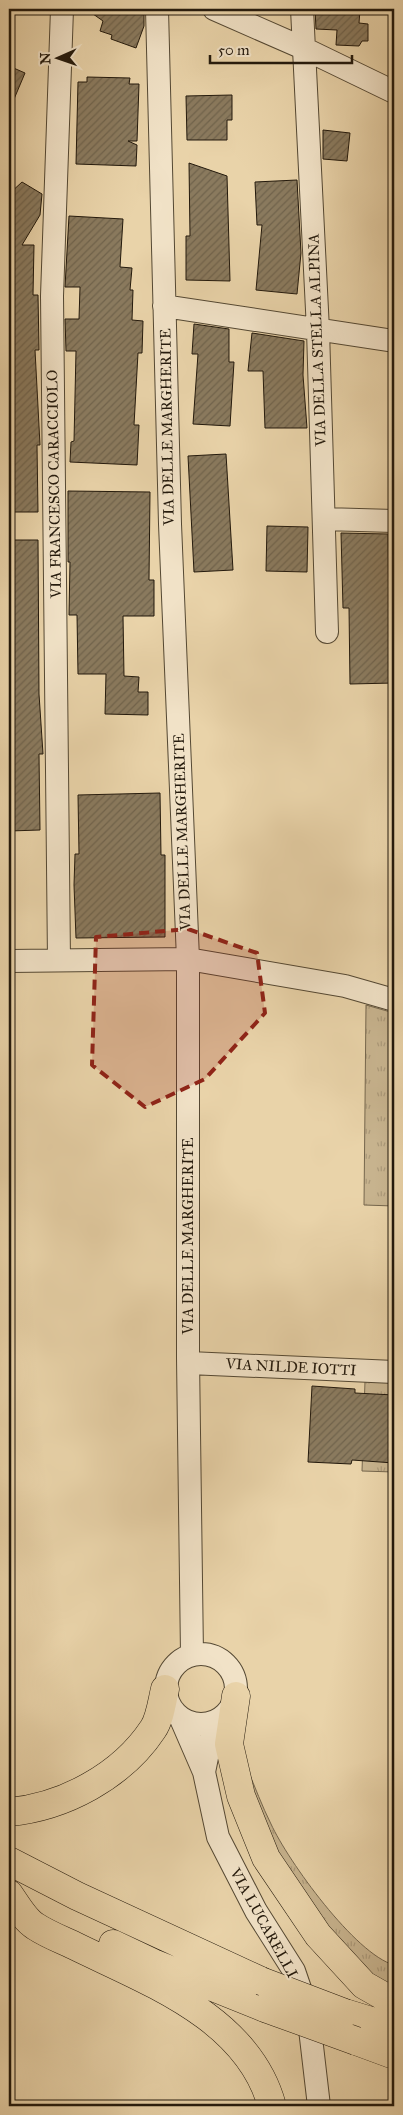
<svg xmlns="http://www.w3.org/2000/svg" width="403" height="2115" font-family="'IM FELL Great Primer',serif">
	<defs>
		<pattern id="grass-tufts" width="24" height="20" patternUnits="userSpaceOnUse" patternTransform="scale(1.25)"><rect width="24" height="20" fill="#c7b38e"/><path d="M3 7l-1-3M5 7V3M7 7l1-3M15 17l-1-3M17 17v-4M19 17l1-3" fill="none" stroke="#ab9979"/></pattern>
		<pattern id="building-hatch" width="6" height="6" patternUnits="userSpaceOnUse" patternTransform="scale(1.25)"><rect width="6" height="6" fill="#8a7a5e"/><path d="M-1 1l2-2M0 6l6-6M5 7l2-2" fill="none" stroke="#70634c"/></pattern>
	</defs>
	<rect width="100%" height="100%" fill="#e9d3a9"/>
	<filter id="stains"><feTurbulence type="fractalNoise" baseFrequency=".004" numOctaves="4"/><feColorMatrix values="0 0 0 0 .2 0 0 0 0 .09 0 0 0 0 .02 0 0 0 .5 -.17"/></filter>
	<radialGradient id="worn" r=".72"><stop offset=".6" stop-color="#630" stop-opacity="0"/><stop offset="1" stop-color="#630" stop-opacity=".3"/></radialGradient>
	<path fill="url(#grass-tufts)" stroke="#75664d" d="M366,1005L394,1013V1206L364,1205Z
		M365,1381L394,1382V1472L362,1471Z
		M247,1768C255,1787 262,1806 271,1824C288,1861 355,1954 394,1965V1993L382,1986L333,1938L266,1838Z"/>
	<path fill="url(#building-hatch)" stroke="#23190c" d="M86,9H144V26L136,48L111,39L112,35L100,31L103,21Z
		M315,9L360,10L359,23L368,24V41H362L359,46L336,45L337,30L316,29Z
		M9,66L25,73L9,111Z
		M87,77L130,78L129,84H139L137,141H128L137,145L136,166L76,164L78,82H87Z
		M232,95V120H227V140H187L186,96Z
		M323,130L350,133L347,161L323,159Z
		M189,163L227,176L230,281L186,280V236H190Z
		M297,180L301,253L297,294L256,290L262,225H257L255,182Z
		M22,182L42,194L40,215L22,245H34L33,295H38L39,350H35L40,445H37L38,512H9V194Z
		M69,216L123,219L120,267L132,268L130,290H133L132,320L143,321L142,353H138L134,425H139L137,465L70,462L71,442L74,441L76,351H66L65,319H79L80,287H65Z
		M194,324L229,329V362H234L230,426L193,424L198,354H192Z
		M252,333L304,341L303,375L307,428H265L263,371H248Z
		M226,454L233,570L194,572L188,456Z
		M68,491L150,492L149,580H154V616H123L124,676L139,677L138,692H148V715L105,714L106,674H78L77,615H69L70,562H68Z
		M267,526L308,527L307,572L266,571Z
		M341,533L388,534L389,630L394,629V683L350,684L349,608H343Z
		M9,540H38L39,694L43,754H39L40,830L9,831Z
		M160,793L161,855H165V937L76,938L74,885L75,854H79L78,795Z
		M312,1386L355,1389V1393L394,1395V1463L352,1460L351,1464L308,1462Z"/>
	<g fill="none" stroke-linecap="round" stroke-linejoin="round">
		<g stroke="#544833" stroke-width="24">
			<path id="minor" d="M157,9L170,524L188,959V1358L192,1655
				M214,9L303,48L394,92
				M302,9L318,330L327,632
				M164,306L394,341
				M324,519L394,521
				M59,960L52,296L62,9
				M9,961L188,959L345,986L394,1000
				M189,1363L394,1372
				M166 1689a35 35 0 1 1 70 0a35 35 0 1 1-70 0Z
				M181,1719L204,1772L218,1837L256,1911L294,1971L308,2012L319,2106
				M204,1772L214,1723"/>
		</g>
		<g stroke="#23190c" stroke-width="29">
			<path id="highway" d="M236,1696L229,1744L241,1796L266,1858L318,1935L364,1985L394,2002
				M9,1812C64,1807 122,1776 153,1729C160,1719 162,1701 165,1689
				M9,1861L77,1896L261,1981
				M9,1894C16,1904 25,1920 35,1926C47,1934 60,1939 73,1945C148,1982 248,2017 272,2106
				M113,1944L153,1963L265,2008
				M345,2013L394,2028
				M356,2041L394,2055"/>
		</g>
		<use href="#minor" stroke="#f1e2c7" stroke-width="22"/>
		<use href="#highway" stroke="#e9d3a9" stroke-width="28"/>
		<g stroke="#23190c" stroke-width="29" stroke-linecap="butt">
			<path id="highway-bridge" d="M261,1981L345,2013
				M265,2008L356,2041"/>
		</g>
		<use href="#highway-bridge" stroke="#e9d3a9" stroke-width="28"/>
	</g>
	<path fill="#8f2418" fill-opacity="0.2" stroke="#8f2418" stroke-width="4" stroke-dasharray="10 6" stroke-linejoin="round" d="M188,929L257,953L265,1013L205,1079L145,1107L92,1065L96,937Z"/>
	<g text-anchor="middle" stroke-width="4" stroke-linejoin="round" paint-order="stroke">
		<g font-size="15" fill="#23190c" stroke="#f1e2c7">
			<text transform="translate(317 340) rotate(-92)" y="5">VIA DELLA STELLA ALPINA</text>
			<text transform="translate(167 427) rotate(-91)" y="5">VIA DELLE MARGHERITE</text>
			<text transform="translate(54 484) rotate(-91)" y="5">VIA FRANCESCO CARACCIOLO</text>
			<text transform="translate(182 832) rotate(-92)" y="5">VIA DELLE MARGHERITE</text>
			<text transform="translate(188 1236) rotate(-90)" y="5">VIA DELLE MARGHERITE</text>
			<text transform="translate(291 1367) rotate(3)" y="5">VIA NILDE IOTTI</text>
			<text transform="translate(264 1923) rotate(61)" y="5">VIA LUCARELLI</text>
		</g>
	</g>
	<rect width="403" height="2115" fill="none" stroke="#e9d3a9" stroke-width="30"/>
	<rect x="10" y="10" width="383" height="2095" fill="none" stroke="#23190c" stroke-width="2.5"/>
	<rect x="15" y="15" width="373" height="2085" fill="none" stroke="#23190c"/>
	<g transform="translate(58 58) rotate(268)" stroke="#f1e2c7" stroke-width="4" paint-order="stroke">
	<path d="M0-4L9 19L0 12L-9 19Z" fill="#23190c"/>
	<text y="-8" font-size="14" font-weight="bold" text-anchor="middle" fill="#23190c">N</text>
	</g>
	<path d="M210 55v8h142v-8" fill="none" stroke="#23190c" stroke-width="2.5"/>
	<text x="218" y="55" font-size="15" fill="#23190c" stroke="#f1e2c7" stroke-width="4" paint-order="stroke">50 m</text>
	<rect width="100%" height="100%" filter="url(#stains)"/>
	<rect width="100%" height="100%" fill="url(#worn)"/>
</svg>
